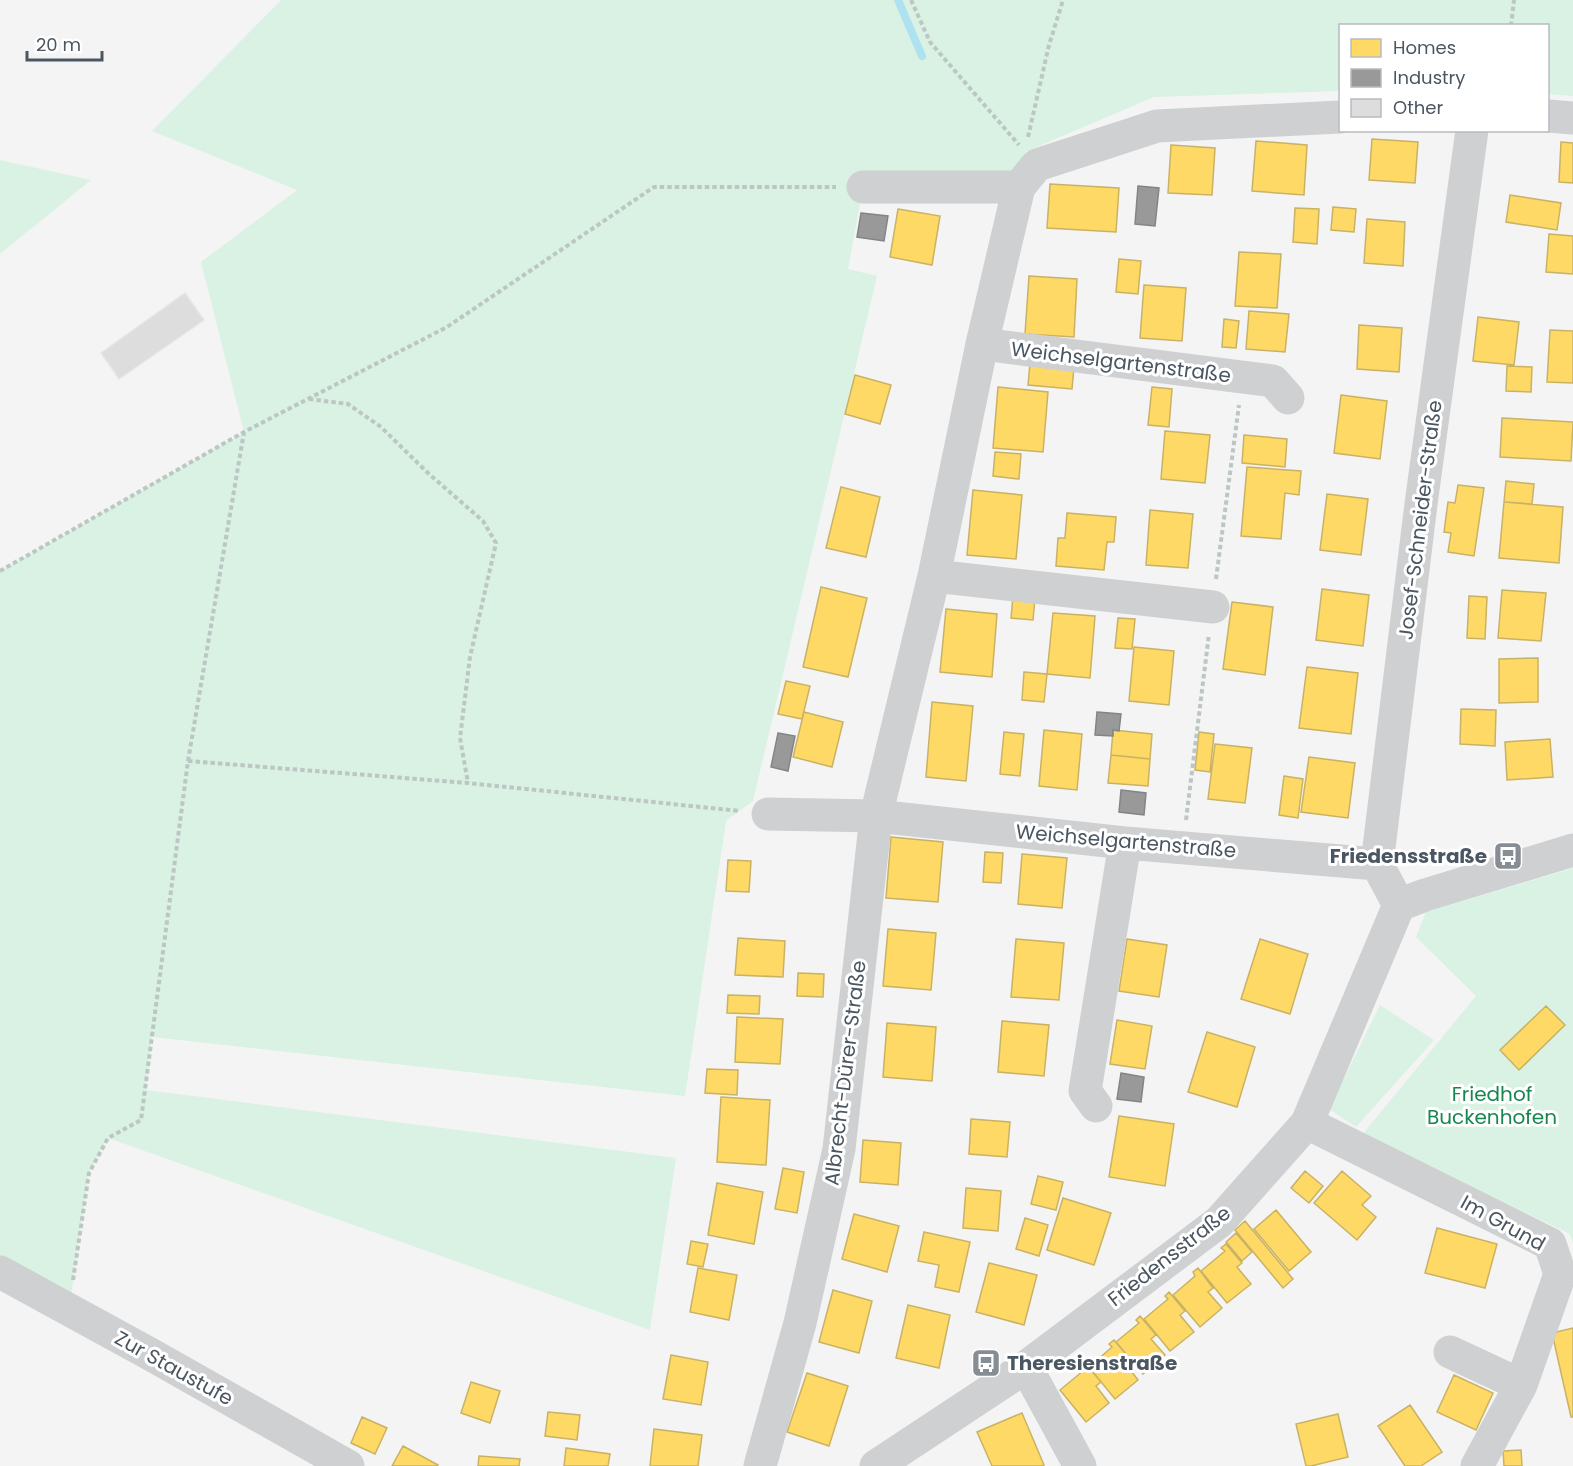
<svg xmlns="http://www.w3.org/2000/svg" width="1573" height="1466" font-family="Poppins,sans-serif">
	<rect width="100%" height="100%" fill="#f4f4f4"/>
	<path fill="#d9f2e3" d="M281,0H1573V96L1548,94V26H1340V91L1154,97L1025,152L1037,165L1019,187H863L848,269L877,276L753,801L726,821L685,1096L152,1037L146,1090L676,1158L650,1330L108,1138L89,1173L69,1310L0,1272V571L244,432L201,262L297,190L152,131Z
		M0,160L91,180L0,254Z
		M1573,868V1243L1570,1234L1362,1135L1476,996L1416,937L1426,912Z
		M1380,1005L1434,1040L1356,1127L1329,1109Z"/>
	<path fill="#ffd966" stroke="#c9b264" stroke-width="1.5" d="M1372,139L1418,142L1415,183L1369,180Z
		M1256,141L1307,145L1304,195L1252,191Z
		M1561,142L1573,143V183L1559,182Z
		M1171,145L1215,148L1212,195L1168,193Z
		M1050,184L1119,188L1116,232L1047,228Z
		M1510,195L1561,203L1557,230L1506,222Z
		M1333,207L1356,209L1354,232L1331,230Z
		M1295,208L1319,209L1317,244L1293,242Z
		M898,209L940,216L932,265L890,257Z
		M1367,219L1405,222L1403,266L1364,263Z
		M1549,234L1573,236V274L1546,272Z
		M1239,252L1281,254L1277,308L1235,306Z
		M1119,259L1141,261L1138,294L1116,292Z
		M1029,276L1077,279L1074,337L1025,334Z
		M1144,285L1186,288L1182,341L1140,338Z
		M1249,311L1289,314L1285,352L1246,349Z
		M1478,317L1519,322L1514,365L1473,361Z
		M1224,319L1239,321L1236,348L1222,347Z
		M1359,325L1402,328L1399,372L1357,369Z
		M1550,330L1573,331V383L1547,382Z
		M1030,363L1074,367L1072,389L1028,385Z
		M1507,366L1532,367L1531,392L1506,391Z
		M855,375L891,385L880,424L845,414Z
		M998,387L1048,392L1043,452L993,448Z
		M1152,387L1172,389L1169,427L1148,425Z
		M1341,395L1387,401L1380,459L1334,453Z
		M1502,418L1573,422L1571,461L1500,457Z
		M1165,431L1210,435L1205,483L1161,479Z
		M1244,435L1287,439L1285,467L1242,463Z
		M995,452L1021,454L1019,479L993,476Z
		M1247,467L1301,471L1299,495L1285,493L1281,539L1241,536Z
		M1506,481L1534,484L1532,504L1504,502Z
		M1458,485L1484,488L1474,556L1448,552L1451,533L1444,532L1448,502L1455,503Z
		M841,487L880,497L866,557L826,548Z
		M973,490L1022,495L1016,559L967,555Z
		M1327,494L1368,499L1361,555L1320,550Z
		M1504,502L1563,507L1559,563L1499,558Z
		M1150,510L1193,514L1188,568L1146,565Z
		M1067,513L1116,517L1114,542H1107L1104,570L1056,566L1058,538H1065Z
		M821,587L867,598L848,677L803,667Z
		M1322,589L1369,595L1363,646L1316,640Z
		M1502,590L1546,593L1541,641L1498,638Z
		M1013,596L1035,598L1033,620L1011,618Z
		M1469,596L1487,597L1485,639L1467,638Z
		M1232,602L1273,607L1265,675L1223,669Z
		M946,609L997,614L992,677L940,672Z
		M1053,613L1095,616L1090,678L1047,674Z
		M1118,618L1135,619L1132,649L1115,648Z
		M1134,647L1174,651L1169,705L1129,701Z
		M1538,658V702L1499,703V659Z
		M1307,667L1358,673L1351,734L1299,728Z
		M1024,672L1047,674L1044,702L1022,700Z
		M786,681L810,686L802,719L778,714Z
		M932,702L973,706L966,781L926,777Z
		M1461,709L1496,710L1495,746L1460,744Z
		M804,712L843,722L832,767L793,757Z
		M1044,730L1082,734L1077,790L1039,786Z
		M1113,730L1152,734L1150,759L1111,755Z
		M1004,732L1024,734L1020,776L1000,774Z
		M1199,732L1214,734L1210,772L1195,770Z
		M1550,739L1553,777L1507,780L1505,742Z
		M1215,744L1252,748L1245,803L1208,799Z
		M1111,755L1150,759L1148,786L1108,783Z
		M1309,757L1355,763L1348,818L1301,812Z
		M1284,776L1303,779L1298,818L1279,815Z
		M891,837L943,842L938,902L886,898Z
		M985,852L1003,853L1001,883L983,882Z
		M1022,854L1067,858L1062,908L1018,904Z
		M728,860L751,861L749,892L726,891Z
		M888,929L936,933L931,990L883,986Z
		M738,938L785,941L783,977L735,975Z
		M1016,939L1064,943L1059,1000L1011,997Z
		M1127,939L1167,945L1159,997L1119,991Z
		M1260,939L1308,954L1290,1014L1241,999Z
		M798,973L824,974L823,997L797,996Z
		M728,995L760,996L759,1014L727,1013Z
		M1546,1006L1565,1025L1519,1070L1500,1050Z
		M737,1017L783,1019L780,1064L735,1062Z
		M1117,1020L1152,1026L1145,1069L1110,1064Z
		M1002,1021L1049,1025L1044,1076L998,1072Z
		M887,1023L936,1027L932,1081L883,1077Z
		M1207,1032L1255,1047L1237,1107L1188,1092Z
		M707,1069L738,1070L737,1095L705,1093Z
		M721,1097L770,1100L766,1165L717,1162Z
		M1119,1116L1174,1124L1165,1186L1109,1177Z
		M971,1119L1010,1122L1007,1157L969,1154Z
		M863,1140L901,1143L898,1185L860,1182Z
		M783,1168L804,1172L797,1213L775,1209Z
		M1305,1171L1323,1186L1309,1203L1291,1188Z
		M1342,1171L1371,1196L1362,1205L1376,1217L1357,1240L1314,1203Z
		M1038,1176L1063,1182L1056,1210L1031,1204Z
		M717,1183L763,1192L754,1244L708,1235Z
		M966,1188L1001,1191L998,1231L963,1228Z
		M1063,1198L1111,1213L1094,1265L1047,1250Z
		M1276,1210L1311,1252L1289,1271L1254,1229Z
		M854,1214L899,1226L887,1272L842,1259Z
		M1025,1218L1048,1225L1039,1256L1016,1249Z
		M1245,1221L1293,1279L1283,1288L1235,1230Z
		M1437,1228L1497,1244L1485,1288L1425,1273Z
		M924,1232L970,1242L959,1292L935,1287L939,1265L918,1261Z
		M1236,1233L1252,1252L1242,1261L1226,1242Z
		M691,1241L708,1244L703,1267L687,1264Z
		M1226,1244L1242,1263L1237,1267L1251,1284L1227,1303L1201,1271L1225,1251L1221,1248Z
		M989,1263L1037,1275L1024,1325L976,1312Z
		M698,1268L737,1275L729,1320L690,1312Z
		M1198,1268L1213,1288L1208,1292L1222,1308L1200,1327L1173,1295L1195,1276L1193,1272Z
		M833,1290L872,1301L859,1353L819,1342Z
		M1169,1292L1185,1311L1180,1315L1194,1332L1170,1351L1144,1319L1168,1299L1165,1296Z
		M908,1305L950,1315L939,1368L896,1358Z
		M1140,1316L1156,1335L1151,1339L1165,1355L1143,1374L1116,1342L1139,1323L1136,1320Z
		M1573,1328V1417H1571L1552,1333Z
		M1114,1340L1130,1359L1125,1363L1138,1380L1115,1399L1089,1367L1112,1347L1109,1344Z
		M671,1355L708,1362L701,1405L663,1399Z
		M1085,1363L1101,1382L1096,1386L1109,1403L1086,1422L1060,1390L1083,1371L1080,1367Z
		M807,1373L848,1386L829,1446L787,1432Z
		M1454,1375L1493,1393L1476,1430L1437,1412Z
		M471,1382L500,1391L490,1423L461,1413Z
		M1410,1405L1442,1452L1421,1466H1405L1378,1426Z
		M548,1412L580,1415L577,1440L545,1436Z
		M1022,1413L1044,1465L1041,1466H992L977,1432Z
		M1338,1414L1348,1457L1311,1466H1306L1296,1424Z
		M362,1417L387,1428L375,1454L351,1443Z
		M654,1429L702,1435L698,1466H650Z
		M403,1446L438,1465L437,1466H392Z
		M566,1448L610,1454L608,1466H564Z
		M1521,1450L1522,1466H1504L1503,1451Z
		M479,1456L520,1459L519,1466H478Z"/>
	<path fill="#999" stroke="#818588" stroke-width="1.5" d="M1138,186L1159,188L1155,226L1135,224Z
		M861,213L888,216L884,241L857,237Z
		M1097,712L1121,714L1119,731L1113,730V736L1095,735Z
		M778,733L795,736L788,771L771,767Z
		M1121,790L1146,793L1144,815L1119,812Z
		M1121,1073L1144,1077L1141,1102L1117,1099Z"/>
	<g fill="none" stroke-linecap="round" stroke-linejoin="round">
		<path stroke="#aee2f0" stroke-width="8" d="M898,0L922,56"/>
	</g>
	<path fill="#ddddde" stroke="#e5e6e7" stroke-width="1.5" d="M185,293L204,320L119,379L101,353Z"/>
	<g fill="none" stroke-linecap="round" stroke-linejoin="round">
		<path stroke="#bcc7c4" stroke-width="4" stroke-dasharray="4.5 3" stroke-linecap="butt" d="M911,0L930,42L1019,145
			M1511,26L1514,0
			M1028,137L1049,45L1063,0
			M309,399L348,404L381,427L429,474L483,521L496,543L470,657L460,738L468,783
			M0,571L244,432L447,327L654,187H836
			M1216,579L1239,405
			M188,761L468,783L740,811
			M1186,820L1209,634
			M73,1280L89,1173L108,1138L141,1120L188,761L244,432"/>
		<path stroke="#ced0d2" stroke-width="33" d="M1548,116L1573,118
			M863,187H1019
			M982,344L1273,381L1288,398
			M934,576L1213,607
			M768,814L876,816L1125,843L1377,864
			M1399,905L1377,864L1421,504L1472,130
			M1096,1106L1085,1091L1125,843
			M1307,1123L1550,1244L1560,1274L1521,1385L1477,1466
			M0,1272L150,1354L348,1466
			M1450,1352L1521,1385
			M1026,1367L1080,1466
			M760,1466L800,1323L839,1149L876,816L934,576L982,344L1019,187L1037,165L1157,126L1340,117
			M876,1466L1026,1367L1219,1222L1307,1123L1399,905L1425,895L1573,850"/>
	</g>
	<defs>
		<g id="bus-square" transform="scale(1.5)"><rect x="-9" y="-9" width="18" height="18" rx="4" fill="#868d94" stroke="#fff"/><path d="M-5-6H5V4H4V6H2V4H-2V6H-4V4H-5ZM-3.5-4V0h7V-4ZM-3.5 1.2v1.5H-2V1.2ZM2 1.2v1.5H3.5V1.2Z" fill="#fff"/></g>
	</defs>
	<g fill-rule="evenodd">
		<use href="#bus-square" x="1508" y="856"/>
		<use href="#bus-square" x="986" y="1363"/>
	</g>
	<g text-anchor="middle" stroke-width="6" stroke-linejoin="round" paint-order="stroke">
		<g font-size="20" fill="#4a5661" stroke="#fff">
			<text transform="translate(1121 362) rotate(7)" y="7">Weichselgartenstraße</text>
			<text transform="translate(1420 520) rotate(-83)" y="7">Josef-Schneider-Straße</text>
			<text transform="translate(1126 841) rotate(5)" y="7">Weichselgartenstraße</text>
			<text transform="translate(845 1073) rotate(-83)" y="7">Albrecht-Dürer-Straße</text>
			<text transform="translate(1503 1223) rotate(29)" y="7">Im Grund</text>
			<text transform="translate(1169 1256) rotate(-38)" y="7">Friedensstraße</text>
			<text transform="translate(174 1368) rotate(29)" y="7">Zur Staustufe</text>
		</g>
		<g font-size="20" font-weight="bold" fill="#4a5661" stroke="#fff" text-anchor="end">
			<text x="1487" y="863">Friedensstraße</text>
			<text x="1007" y="1370" text-anchor="start">Theresienstraße</text>
		</g>
		<g font-size="20" fill="#17864f" stroke="#fff">
			<text x="1492" y="1101">Friedhof<tspan x="1492" dy="23">Buckenhofen</tspan></text>
		</g>
	</g>
	<rect x="1339" y="24" width="210" height="108" fill="#ffffff" stroke="#b7bbc0" stroke-width="1.5"/>
	<rect x="1351" y="39" width="30" height="18" fill="#ffd966" stroke="#b7bbc0" stroke-width="1.5"/>
	<text x="1393" y="54" font-size="18" fill="#4a5661">Homes</text>
	<rect x="1351" y="69" width="30" height="18" fill="#999999" stroke="#b7bbc0" stroke-width="1.5"/>
	<text x="1393" y="84" font-size="18" fill="#4a5661">Industry</text>
	<rect x="1351" y="99" width="30" height="18" fill="#ddddde" stroke="#b7bbc0" stroke-width="1.5"/>
	<text x="1393" y="114" font-size="18" fill="#4a5661">Other</text>
	<path d="M27 51v9h75v-9" fill="none" stroke="#4a5661" stroke-width="3"/>
	<text x="36" y="51" font-size="18" fill="#4a5661" stroke="#ffffff" stroke-width="4.5" paint-order="stroke">20 m</text>
</svg>
